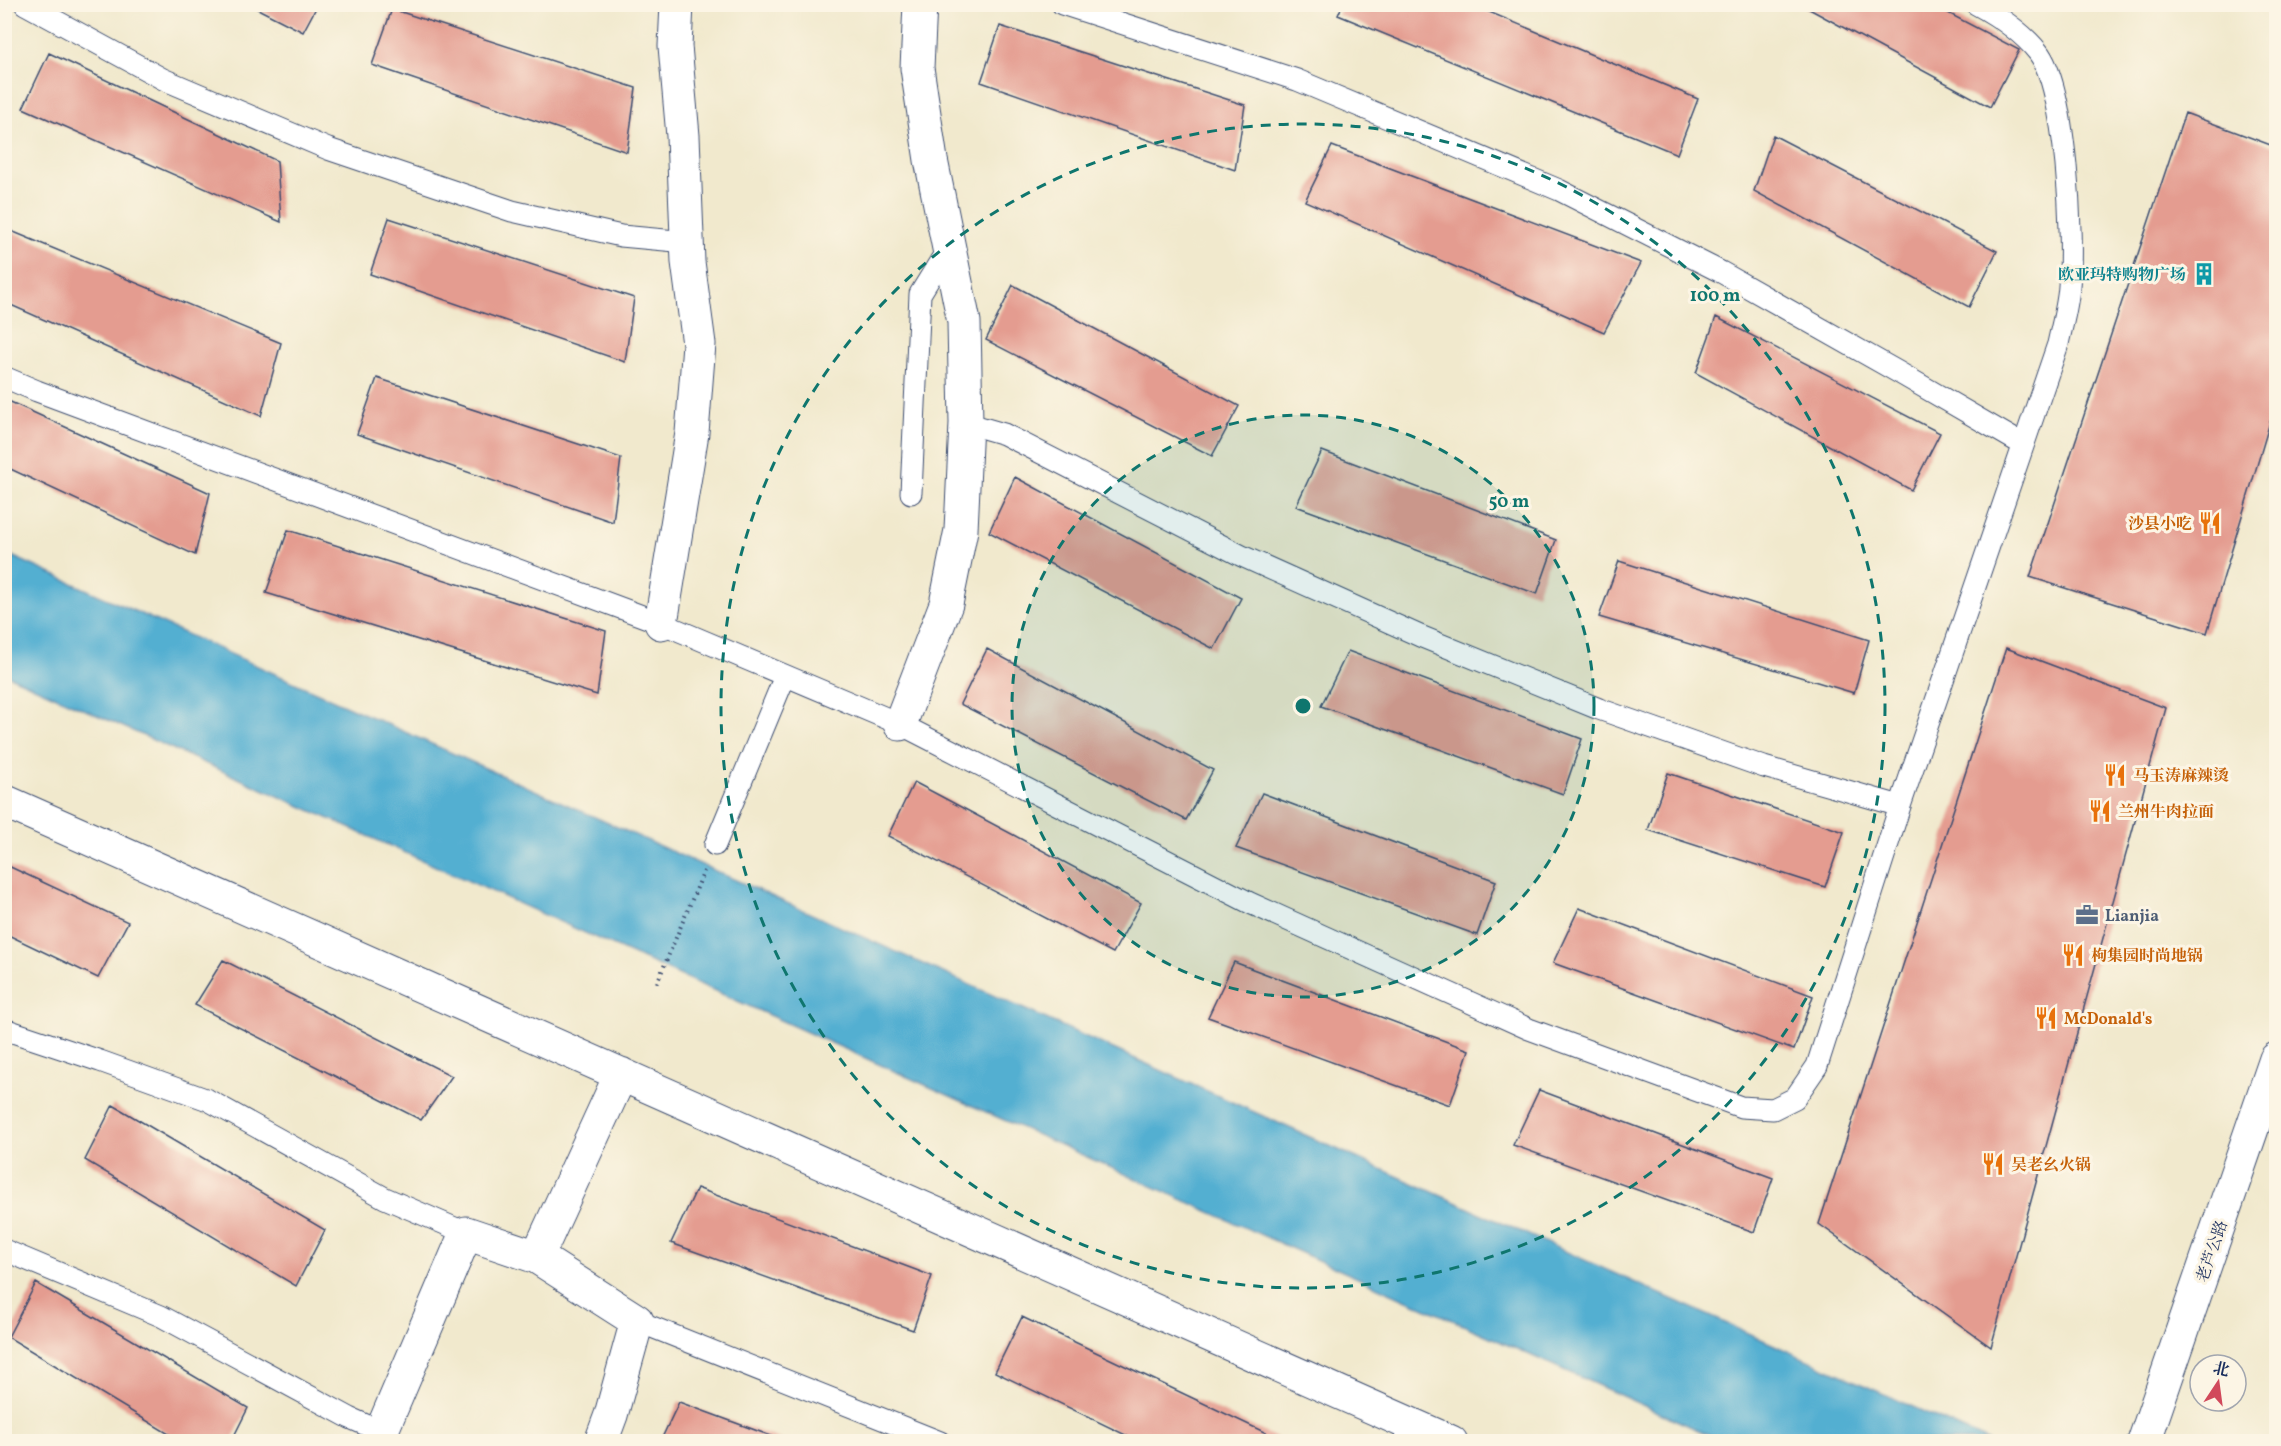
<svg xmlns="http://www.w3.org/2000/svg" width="2281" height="1446" font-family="Vollkorn,'Noto Serif SC',serif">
	<rect width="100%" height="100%" fill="#fcf5e5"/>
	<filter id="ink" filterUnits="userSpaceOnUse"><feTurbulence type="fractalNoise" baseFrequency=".0167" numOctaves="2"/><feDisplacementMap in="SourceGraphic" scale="12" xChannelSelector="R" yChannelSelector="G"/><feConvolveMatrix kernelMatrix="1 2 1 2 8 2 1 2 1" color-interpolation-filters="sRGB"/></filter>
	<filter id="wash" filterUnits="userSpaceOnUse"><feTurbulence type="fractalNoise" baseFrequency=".008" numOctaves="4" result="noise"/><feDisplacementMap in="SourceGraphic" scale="24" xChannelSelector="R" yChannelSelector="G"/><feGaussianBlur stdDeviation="1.35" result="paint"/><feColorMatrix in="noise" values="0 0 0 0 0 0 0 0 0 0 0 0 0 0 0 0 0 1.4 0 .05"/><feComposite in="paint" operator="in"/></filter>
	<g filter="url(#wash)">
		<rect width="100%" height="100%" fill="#f1e9cd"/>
		<path fill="#53afd1" stroke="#376f98" stroke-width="1.5" d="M5,553L1989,1441H1723L5,674Z"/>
		<g id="blocks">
			<path fill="#e49c90" d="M248,4H318L303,32Z
				M1343,4H1470L1698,99L1677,154L1338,15Z
				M1800,4H1931L2019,50L1990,107Z
				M392,9L636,88L627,152L372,65Z
				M1000,26L1245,105L1235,170L981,82Z
				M49,53L277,161L281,222L23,108Z
				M2185,113L2276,147V402L2207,633L2030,577Z
				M1773,135L1997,251L1969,307L1754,191Z
				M1332,146L1641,263L1604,332L1305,201Z
				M389,218L634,298L625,362L370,274Z
				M4,228L281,343L261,416L4,302Z
				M1013,285L1239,406L1212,456L986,340Z
				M1716,317L1940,433L1911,490L1696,373Z
				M377,378L621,458L613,522L357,434Z
				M4,399L210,493L195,555L4,466Z
				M1322,451L1556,540L1537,594L1296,506Z
				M1015,477L1241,598L1214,649L989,532Z
				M288,530L606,631L597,695L266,593Z
				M1619,561L1869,640L1854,693L1599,617Z
				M2006,648L2166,708L1991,1347L1819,1224Z
				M987,649L1213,770L1186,820L960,704Z
				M1348,651L1582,739L1563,794L1321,706Z
				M1668,773L1844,832L1825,887L1648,830Z
				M914,782L1141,903L1113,953L888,836Z
				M1262,793L1496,881L1477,935L1236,848Z
				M4,864L128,922L98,978L4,933Z
				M1579,908L1813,996L1794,1050L1553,963Z
				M223,960L452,1076L421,1120L195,1005Z
				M1234,962L1469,1050L1450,1105L1208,1017Z
				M1539,1090L1773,1178L1754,1232L1513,1145Z
				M113,1105L325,1230L296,1286L85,1160Z
				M697,1188L932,1276L913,1330L671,1243Z
				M36,1283L248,1408L231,1442H182L8,1337Z
				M1022,1317L1285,1442H1140L995,1372Z
				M679,1402L785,1441V1442H660Z"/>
		</g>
	</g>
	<g filter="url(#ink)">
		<use href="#blocks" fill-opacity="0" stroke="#3b4b6f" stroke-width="1.5"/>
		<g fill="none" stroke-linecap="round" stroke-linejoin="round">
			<g stroke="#3b4b6f" stroke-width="23">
				<path id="service" d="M25,4L163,79L328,149L512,211L621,236L687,242
					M1062,4L1297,80L1559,190L1721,272L1898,372L2022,444
					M4,377L37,391L661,623L900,724L1250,903L1529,1029L1741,1107L1773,1109L1795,1098L1817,1066L1900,806L2058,344C2062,325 2068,305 2069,286C2074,238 2066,87 2038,52C2022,32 1998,16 1976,4
					M966,423L1004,434L1242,556L1420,636L1599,709L1764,767L1900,806
					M911,493L920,294L949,247
					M715,845L785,676
					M4,1029L100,1061L208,1100L385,1198L466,1233
					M4,1250L161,1316L350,1418L382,1432
					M637,1321L940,1442"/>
			</g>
			<g stroke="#3b4b6f" stroke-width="35">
				<path id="minor" d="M661,623L692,433L699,344L688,262L683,136L675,46L677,4
					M900,724L946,604L961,530L966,423L964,322L931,160L917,68L920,4
					M4,801L1451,1442
					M537,1257L621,1074
					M377,1442L466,1233L537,1257L637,1321L611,1415L601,1442"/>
			</g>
			<g stroke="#3b4b6f" stroke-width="35">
				<path id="tertiary" d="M2144,1442L2276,1059"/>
			</g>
			<path stroke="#3b4b6f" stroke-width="4" stroke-dasharray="1.5 4.5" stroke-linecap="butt" d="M657,983L704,871"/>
			<use href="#service" stroke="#fff" stroke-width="21"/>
			<use href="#minor" stroke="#fff" stroke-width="33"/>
			<use href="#tertiary" stroke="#fff" stroke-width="33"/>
		</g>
	</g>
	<circle cx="1303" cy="706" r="291" fill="#0f766e" fill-opacity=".12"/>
	<g fill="none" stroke="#0f766e" stroke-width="3" stroke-dasharray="10 8">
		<circle cx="1303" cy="706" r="291"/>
		<circle cx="1303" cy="706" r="582"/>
	</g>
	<defs>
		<g id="building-bare" transform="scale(1.8)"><path d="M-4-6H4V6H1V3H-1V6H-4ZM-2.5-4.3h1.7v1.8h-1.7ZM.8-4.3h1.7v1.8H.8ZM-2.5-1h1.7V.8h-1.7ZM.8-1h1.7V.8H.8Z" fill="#0f9aa8" stroke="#fcf5e5" stroke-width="2.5" paint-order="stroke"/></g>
		<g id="restaurant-bare" transform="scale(1.8)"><path d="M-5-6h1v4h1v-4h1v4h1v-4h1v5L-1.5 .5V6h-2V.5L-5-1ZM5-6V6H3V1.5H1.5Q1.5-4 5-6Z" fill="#e8710a" stroke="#fcf5e5" stroke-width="2.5" paint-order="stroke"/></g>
		<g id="office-bare" transform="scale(1.8)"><path d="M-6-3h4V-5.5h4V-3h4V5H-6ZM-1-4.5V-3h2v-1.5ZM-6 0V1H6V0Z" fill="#5c6f8a" stroke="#fcf5e5" stroke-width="2.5" paint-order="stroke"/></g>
	</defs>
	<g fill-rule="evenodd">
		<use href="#building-bare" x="2204" y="274"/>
		<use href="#restaurant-bare" x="2210" y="523"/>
		<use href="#restaurant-bare" x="2115" y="775"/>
		<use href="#restaurant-bare" x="2100" y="811"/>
		<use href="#office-bare" x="2087" y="915"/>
		<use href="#restaurant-bare" x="2073" y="955"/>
		<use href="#restaurant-bare" x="2046" y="1018"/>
		<use href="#restaurant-bare" x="1993" y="1164"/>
	</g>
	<g text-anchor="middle" stroke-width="6" stroke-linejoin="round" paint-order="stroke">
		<g font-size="16" font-weight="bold" fill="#0d838f" stroke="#fcf5e5" text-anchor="end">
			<text x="2186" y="280">欧亚玛特购物广场</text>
		</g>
		<g font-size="16" font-weight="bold" fill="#c56008" stroke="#fcf5e5" text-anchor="start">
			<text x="2192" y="529" text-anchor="end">沙县小吃</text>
			<text x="2133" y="781">马玉涛麻辣烫</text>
			<text x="2118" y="817">兰州牛肉拉面</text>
			<text x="2091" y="961">枸集园时尚地锅</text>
			<text x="2064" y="1024">McDonald's</text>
			<text x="2011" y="1170">吴老幺火锅</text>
		</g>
		<g font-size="16" font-weight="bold" fill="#4e5e75" stroke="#fcf5e5" text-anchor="start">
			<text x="2105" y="921">Lianjia</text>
		</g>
		<g font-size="16" fill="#1b2f5e" stroke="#fcf5e5">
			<text transform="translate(2211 1251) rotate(-71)" y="6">老芦公路</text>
		</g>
	</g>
	<circle cx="1303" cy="706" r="9" fill="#0f766e" stroke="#fcf5e5" stroke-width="3"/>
	<g font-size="18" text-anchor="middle" font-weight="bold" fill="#0f766e" stroke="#fcf5e5" stroke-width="6" stroke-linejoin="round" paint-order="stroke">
		<text x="1715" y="301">100 m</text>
		<text x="1509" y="507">50 m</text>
	</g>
	<rect width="2281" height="1446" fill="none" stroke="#fcf5e5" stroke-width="24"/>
	<g transform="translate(2218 1383) rotate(13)"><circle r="28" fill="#fcf5e5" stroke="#a2a6af" stroke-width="1.5"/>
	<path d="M0-4.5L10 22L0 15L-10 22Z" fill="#d1495b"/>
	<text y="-9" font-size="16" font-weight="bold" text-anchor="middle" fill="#1b2f5e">北</text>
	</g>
</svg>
